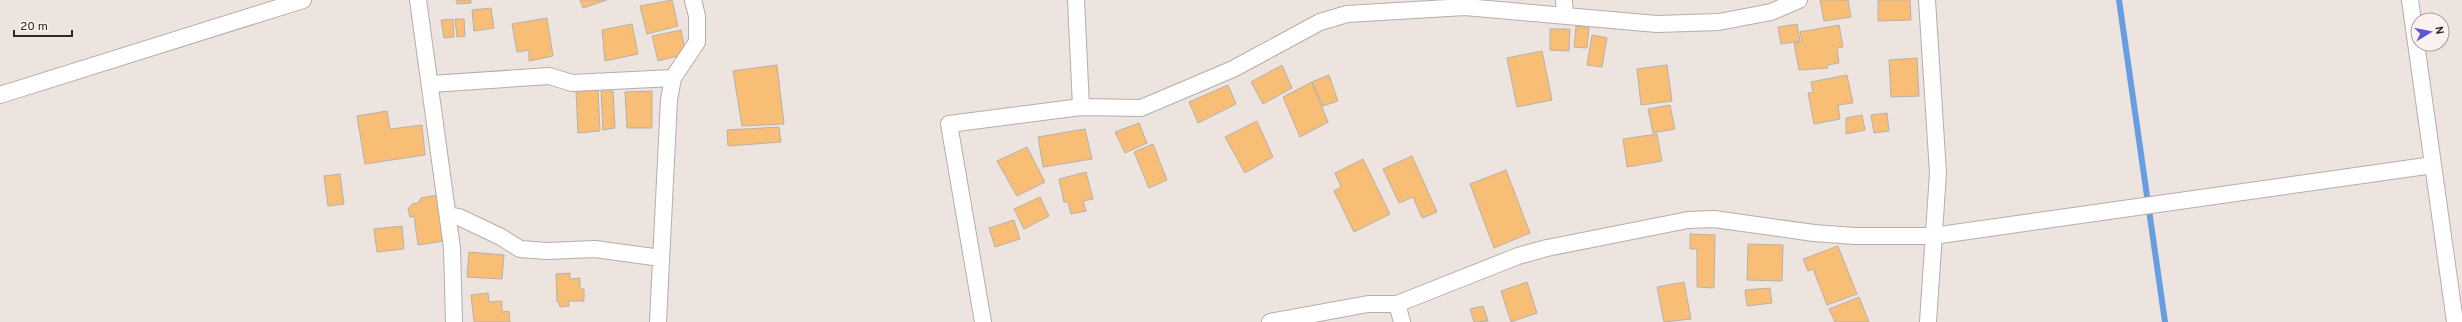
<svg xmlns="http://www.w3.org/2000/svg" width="2462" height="322" font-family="Overpass,sans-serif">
	<rect width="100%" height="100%" fill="#ede4e0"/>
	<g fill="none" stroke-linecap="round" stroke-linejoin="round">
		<path stroke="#689ddf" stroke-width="6" d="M2119,0L2165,322"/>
	</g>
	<path fill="#f9be75" stroke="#b7b1ab" d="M456,0H471V3L457,4Z
		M580,0H607L583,8Z
		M672,0L678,26L647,34L640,6Z
		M1820,0H1848L1851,17L1824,21Z
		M1878,0H1910L1911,20L1878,21Z
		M491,8L494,28L474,31L472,10Z
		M547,18L553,56L529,61V50L517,52L512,24Z
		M453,19L454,37L444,38L441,20Z
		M455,19H464L465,36L457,37Z
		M632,24L638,54L605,61L602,30Z
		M1797,24L1800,41L1781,44L1778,27Z
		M1839,25L1843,47L1837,48L1839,63L1827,65L1828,68L1799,70L1794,43L1802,42L1800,32Z
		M1576,26L1589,28L1587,48L1574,47Z
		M1550,29H1570L1569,51L1550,50Z
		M681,30L686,54L658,61L652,36Z
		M1592,35L1607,38L1602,67L1587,65Z
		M1542,51L1552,100L1517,107L1507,58Z
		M1917,58L1919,96L1891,97L1889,60Z
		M777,65L784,124L742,126L733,71Z
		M1282,65L1292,88L1263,104L1251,82Z
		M1667,65L1672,101L1641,105L1637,69Z
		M1329,75L1338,101L1323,106L1312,82Z
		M1847,75L1853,103L1838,105L1840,119L1814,124L1808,93L1813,92L1811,82Z
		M1312,82L1328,122L1300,137L1283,97Z
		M1228,85L1236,104L1198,123L1189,102Z
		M598,90L600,131L578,133L576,91Z
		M601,91H613L615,128L603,130Z
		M652,91V128H627L625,92Z
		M1670,105L1675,129L1653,133L1648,109Z
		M387,111L390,129L422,125L425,155L365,164L357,116Z
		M1887,113L1889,131L1874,133L1871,115Z
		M1862,115L1865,130L1846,134V118Z
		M1257,121L1273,157L1245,173L1225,137Z
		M1139,123L1147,143L1125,153L1115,132Z
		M779,127L781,142L728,146L727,130Z
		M1085,129L1092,159L1043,167L1038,137Z
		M1657,134L1662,161L1627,167L1623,139Z
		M1153,144L1167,180L1149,188L1134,152Z
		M1027,147L1045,182L1017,196L997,161Z
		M1412,156L1437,212L1422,218L1413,197L1399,203L1383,169Z
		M1363,159L1390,214L1354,232L1334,191L1341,187L1335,173Z
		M1506,170L1530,233L1494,248L1470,184Z
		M1086,172L1093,199L1083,201L1086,211L1071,214L1068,202H1064L1059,179Z
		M340,174L344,204L328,206L324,176Z
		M438,195L444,241L418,245L414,216L410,217L408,209L412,204L418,203L421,198Z
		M1040,197L1049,216L1024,229L1014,209Z
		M1014,220L1020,239L995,247L989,228Z
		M402,226L404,249L377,252L374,229Z
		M1690,234L1715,235L1714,288L1697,287V249H1690Z
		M1748,244L1783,245L1782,281L1747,280Z
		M1838,246L1857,294L1827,305L1813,269L1808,271L1803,259Z
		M469,252L504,255L502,279L467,277Z
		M570,273V279L580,278V289H584V301H569V306L560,307L559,302H557L556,274Z
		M1527,282L1537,313L1511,322L1501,291Z
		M1684,282L1691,319L1664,322L1657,287Z
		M1770,288L1772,303L1747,306L1745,290Z
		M488,293L489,302L502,301V312L509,311L510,322H474L471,295Z
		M1859,297L1869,322H1835L1829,309Z
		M1483,306L1488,321L1474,322L1470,309Z"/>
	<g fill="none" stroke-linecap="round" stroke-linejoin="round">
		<g stroke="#b6adaa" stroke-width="18">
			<path id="street" d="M418,0L452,248L454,322
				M1076,0L1081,107
				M1564,0L1565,16
				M1927,0L1938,173L1928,322
				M2410,0L2455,322
				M431,84L549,76L572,83L673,78
				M0,95L303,0
				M448,215L459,217L501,237L520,249L547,251L595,249L661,258
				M1397,304L1402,322
				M658,322L669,100L673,78L697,42V16L693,0
				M983,322L949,124L1081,107L1141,108L1233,69L1320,22L1347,14L1465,7L1657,24L1719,22L1771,12L1799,0
				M1270,322L1368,304H1397L1518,256L1547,248L1688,220L1714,219L1814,233L1855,236H1933L2433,165"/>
		</g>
		<use href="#street" stroke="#fff" stroke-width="16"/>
	</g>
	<g transform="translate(2430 32) rotate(80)"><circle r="19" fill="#fbf1ee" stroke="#a9a19f"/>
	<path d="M0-3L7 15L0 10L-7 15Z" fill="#5858cf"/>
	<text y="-6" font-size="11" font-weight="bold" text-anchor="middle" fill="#2d2928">N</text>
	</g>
	<path d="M14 30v6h58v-6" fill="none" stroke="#2d2928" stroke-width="2"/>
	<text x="20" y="30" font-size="12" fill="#2d2928" stroke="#fbf1ee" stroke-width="3" paint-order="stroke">20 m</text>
</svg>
